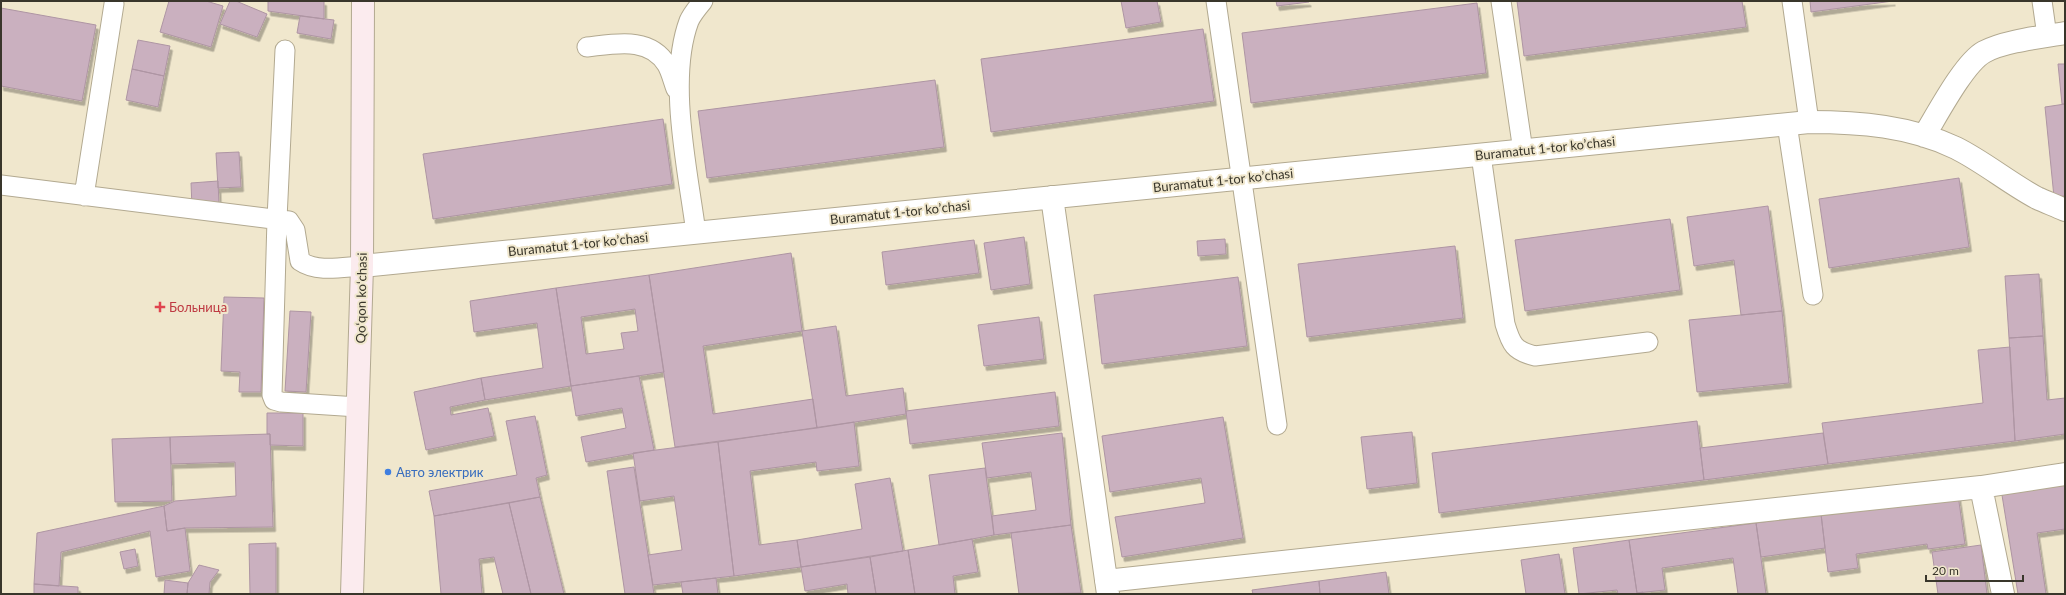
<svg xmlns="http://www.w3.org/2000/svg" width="2066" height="595" font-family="Lato,sans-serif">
	<defs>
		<filter id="shadow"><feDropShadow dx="2.5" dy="4.5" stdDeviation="0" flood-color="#0004"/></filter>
	</defs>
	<rect width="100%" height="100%" fill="#f0e7cd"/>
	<path fill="#cab0bf" stroke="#ae95a3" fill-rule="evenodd" filter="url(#shadow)" d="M169,1H206L223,6L211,47L160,32Z
		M230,1H236L267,14L257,37L220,24Z
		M268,1H324V19L268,11Z
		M1121,1H1157L1161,22L1126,28Z
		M1276,1H1308L1309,2L1277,6Z
		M1517,1H1742L1746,27L1524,56Z
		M1810,1H1893L1811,12Z
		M1477,3L1486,73L1251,103L1242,33Z
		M1,8L96,25L82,101L1,86Z
		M300,16L334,20L331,39L297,33Z
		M1203,29L1214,101L991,132L981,59Z
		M138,40L170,46L164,76L132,69Z
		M2058,64H2065V104H2062Z
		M132,69L164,76L158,107L126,100Z
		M935,80L944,147L707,178L698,111Z
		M2065,104V196L2054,197L2045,107Z
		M663,119L672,184L433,219L423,154Z
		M239,152L241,187L218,188L216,153Z
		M1959,178L1969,247L1829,268L1819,199Z
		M218,181L219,205L192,207L191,183Z
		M1768,206L1782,311L1741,315L1734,260L1694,266L1687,217Z
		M1670,219L1680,290L1525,311L1515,240Z
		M1024,237L1030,284L991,290L984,243Z
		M1225,239L1226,254L1198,256L1197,241Z
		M974,240L979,273L886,285L882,252Z
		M1455,246L1463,318L1307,337L1298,264Z
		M791,253L802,331L703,346L713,414L813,399L817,428L675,447L649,275Z
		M2039,274L2043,336L2009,338L2005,276Z
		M649,275L664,372L571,386L556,288ZM635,309L638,331L621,333L624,349L586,354L581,317Z
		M1238,277L1247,346L1102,364L1094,295Z
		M556,288L571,386L485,400L481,378L543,368L537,323L474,332L470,301Z
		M224,297L264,298L261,392H239L240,372L221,371Z
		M290,311L311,312L306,392L285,391Z
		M1782,311L1789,383L1697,392L1689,320Z
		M1039,317L1044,359L984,366L978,325Z
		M836,326L846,396L903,388L906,414L817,428L802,331Z
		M2043,336L2047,400L2065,398V434L2015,441L2009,338Z
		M2010,347L2015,441L1828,464L1822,423L1983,403L1978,350Z
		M639,376L654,450L586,462L581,437L626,428L622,408L576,416L571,386Z
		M481,378L485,400L450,407L451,415L488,408L494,436L426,450L414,392Z
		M1055,392L1059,426L910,444L906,411Z
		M267,413H303V446L270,445V434H267Z
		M535,416L547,475L536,478L540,497L434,516L429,491L517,475L506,421Z
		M1223,417L1243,538L1122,557L1115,517L1205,503L1201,478L1110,492L1102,436Z
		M1697,421L1704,480L1439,513L1432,453Z
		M854,422L859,466L817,471L816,462L750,471L759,545L797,540L801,567L734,576L718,442Z
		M1412,432L1417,483L1367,489L1361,437Z
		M1062,433L1071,525L994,535L992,516L1036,510L1031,472L987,478L982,443Z
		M1823,433L1828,464L1704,480L1700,448Z
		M270,434L273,527L185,528L167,531L164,506L175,501L236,496L235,462L171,464L170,437Z
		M170,437L172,501L115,502L112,439Z
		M718,442L734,576L653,585L648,555L682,550L674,496L640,501L633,453Z
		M634,467L648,555L654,594H625L607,471Z
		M985,468L994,535L939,545L929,475Z
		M890,478L903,551L801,567L797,540L862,529L855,484Z
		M2065,478V529L2037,533L2046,594H2018L2001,489Z
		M1958,495L1965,544L1928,549L1927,544L1856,554L1858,568L1828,572L1821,514Z
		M540,497L564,594H531L509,503Z
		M509,503L531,594H503L494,557L479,559L482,594H441L434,516Z
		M164,506L167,531L185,528L190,571L156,577L150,531L61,552L59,586L34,584L37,533Z
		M1821,514L1825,548L1761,557L1756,523Z
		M1756,523L1766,594H1738L1733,558L1662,568L1665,590L1637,593L1629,540Z
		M1071,525L1081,593L1019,594L1011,533Z
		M972,539L978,572L953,576L955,594H915L908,550Z
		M1629,540L1637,593L1643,592V594H1618L1617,590L1579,594L1573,548Z
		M276,543V594H250L249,544Z
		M1981,545L1987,594H1938L1932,552Z
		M135,549L138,566L124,569L120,552Z
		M908,550L915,594H876L870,557Z
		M1559,554L1565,594H1526L1521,560Z
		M870,557L876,594H848L847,584L805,591L801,567Z
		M199,565L219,570L210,582L209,594H187L188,583Z
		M1386,572L1389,594H1320L1319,581Z
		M716,578L718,594H683L681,582Z
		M165,580L188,583L187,594H164Z
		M1319,581L1320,594H1253L1252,590Z
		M34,584L78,587V594H34Z"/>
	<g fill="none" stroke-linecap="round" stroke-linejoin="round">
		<g stroke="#b2a990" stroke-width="21">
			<path id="lane" d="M1216,1L1277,425
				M1501,1L1523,151
				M1792,1L1809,122
				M2042,1L2047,36
				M587,47C615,44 650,36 667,65C671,72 673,81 676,89
				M285,50L277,219L272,395L274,400L281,402L358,407
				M1787,124L1813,295
				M1481,155L1505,324C1511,344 1514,351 1535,356L1648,342
				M1,185L289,221L295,230L300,261C317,273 343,267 362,266
				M84,196L114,4
				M696,233C688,171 667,80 689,21C692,14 698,7 703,1"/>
		</g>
		<g stroke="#b2a990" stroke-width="24">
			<path id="street" d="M1924,136C1937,115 1964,63 1984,52C2004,41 2042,37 2065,33
				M1052,197L1108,594
				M362,266L1809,122C1860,122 1910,126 1956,148C1984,162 2009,183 2037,198C2046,202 2056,206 2065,210
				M1981,487L2003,594
				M1106,581L1981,487L2065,474"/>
		</g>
		<g stroke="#b2a990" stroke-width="24">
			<path id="secondary" d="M352,594L362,266L363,1"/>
		</g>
		<use href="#lane" stroke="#fff" stroke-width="19"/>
		<use href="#street" stroke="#fff" stroke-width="22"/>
		<use href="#secondary" stroke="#fbebee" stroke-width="22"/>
	</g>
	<path fill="#e0444e" stroke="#f0e7cd" stroke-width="1.5" d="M158 301h4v4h4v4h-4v4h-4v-4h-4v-4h4z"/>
	<circle fill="#3f7fe0" stroke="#f0e7cd" stroke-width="1.5" cx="388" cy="472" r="4"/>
	<g text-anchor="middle" stroke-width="4" stroke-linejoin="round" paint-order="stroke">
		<g font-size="13" fill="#39362b" stroke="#f0e7cd">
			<text transform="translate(1545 148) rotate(-6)" y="5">Buramatut 1-tor koʼchasi</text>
			<text transform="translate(1223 180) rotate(-6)" y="5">Buramatut 1-tor koʼchasi</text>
			<text transform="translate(900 212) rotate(-6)" y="5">Buramatut 1-tor koʼchasi</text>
			<text transform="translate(578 244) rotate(-6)" y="5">Buramatut 1-tor koʼchasi</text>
			<text transform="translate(361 298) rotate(-89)" y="5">Qoʻqon koʻchasi</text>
		</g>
		<g font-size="13" fill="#be3a42" stroke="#f0e7cd" text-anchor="start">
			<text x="169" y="312">Больница</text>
		</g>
		<g font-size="13" fill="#366cbe" stroke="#f0e7cd" text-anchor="start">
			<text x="396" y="477">Авто электрик</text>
		</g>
	</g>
	<rect width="2066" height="595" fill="none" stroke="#39362b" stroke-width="4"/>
	<path d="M1926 575v6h97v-6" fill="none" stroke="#39362b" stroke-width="2"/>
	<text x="1932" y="575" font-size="12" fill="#39362b" stroke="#f0e7cd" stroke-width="3" paint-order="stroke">20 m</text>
</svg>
